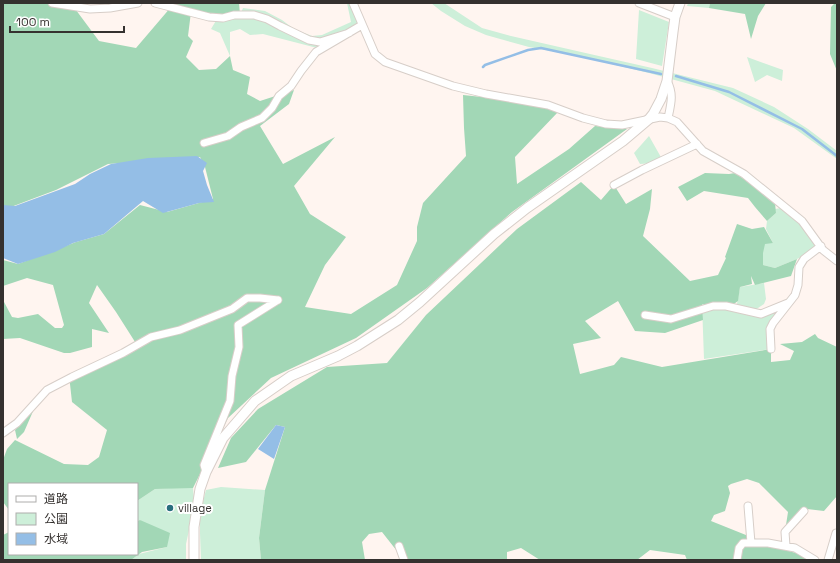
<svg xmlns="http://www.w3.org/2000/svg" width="840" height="563" font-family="'Space Grotesk','Noto Sans JP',sans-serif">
	<rect width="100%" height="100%" fill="#fff5f0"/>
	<path fill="#cdefd9" d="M347,3H355L360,26L321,49L263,34L250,35L240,29L230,32V56L220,33L211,29L217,19L240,15L243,8L265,11L282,20L294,29L312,36L322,35L351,22Z
		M431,3H444L482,28L511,36L590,54L652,68L733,88L774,107L808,129L837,151V159L794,128L715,91L649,73L574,55L529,47L486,35L465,26L441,11Z
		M688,3H710L709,8L687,6Z
		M639,10L669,22L662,66L636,59Z
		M747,57L783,70L782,81L767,75L755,82Z
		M649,136L662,159L653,163L640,164L634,153Z
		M781,208L802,224L818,249L797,259L775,268L763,265V243H773L766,229L767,221L776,213L775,209Z
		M764,283L766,299L764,304L752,312L783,310L771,326V349L704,359L702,304L721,306H739L737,304L740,287Z
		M221,487L265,490L259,538L261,560H201L200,533V513L206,490Z
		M171,488H193L194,499L189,530L186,544V560H131L139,554L167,547L140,520L137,521V501L155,489Z"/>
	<path fill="#a2d7b6" d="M3,3H73V6L99,41L136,48L171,7L172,3H239L240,15L223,18L191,12L188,36L193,41L186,57L199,70L216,69L230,56L233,70L250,77L247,94L260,101L294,90L289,104L260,126L283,164L335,137L294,186L310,214L346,237L325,265L305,307L351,314L397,285L417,241V227L423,203L466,156L464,128L463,95L529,102L558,112L515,157L517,184L569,149L595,126L627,129L512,212L427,288L356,338L271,378L228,418L193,488L155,489L137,501V484H9V510L3,502V460L7,449L15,440L64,464L88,465L99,457L107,430L72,402L69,375L137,345L116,312L97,285L89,303L109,333L92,329V347L70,353H64L20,338L3,339V300L12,317L18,318L38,314L55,328H62L64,325L53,285L27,278L3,286V260L18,264L76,242L104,234L140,205L167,212L213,199L205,167L200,157L108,164L56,190L32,199L11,207H3Z
		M710,3H766L758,16L751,39L745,14L709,8Z
		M835,3H837V71L830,54L831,7Z
		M705,173L729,174L735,173L759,189L775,203L776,213L767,221L755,207L748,198L704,191L687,201L678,187Z
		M581,182L601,200L614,185L626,204L652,189L650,209L643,236L690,281L718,275L726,258L725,257L737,224L752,229L764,227L773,243L765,244L763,253V265L775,268L797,259L791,276L755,285L751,276L752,284L740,287L738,301L731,306L702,304L703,320L665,333L635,331L618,301L585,321L601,338L573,344L580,374L614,365L621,357L662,367L771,349V362L790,360L794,351L780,344L802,342L815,334L818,338L837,347V496L824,511L807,509L786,525L788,512L759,483L747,479L731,484L728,486L730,493L725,511L714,515L711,521L776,547L812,558L811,560H687L685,555L650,550L637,560H540L521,548L507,552V560H404L382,532L369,534L362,542L365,560H261L259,538L265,490L285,427L276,425L246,462L218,468L231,438L258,409L327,367L387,363L426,315L517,229Z
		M34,409L24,432L17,439L15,430Z
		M140,520L170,533L167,547L142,552L131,560H3V535L9,532V554H137V521Z"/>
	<path fill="#94bee6" d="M197,156L207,163L203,171L207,185L214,202L199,203L163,213L143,201L104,234L73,243L55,252L18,264L3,258V205L15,206L75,184L90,174L111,164L148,158Z
		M276,425L285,427L274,459L258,449Z"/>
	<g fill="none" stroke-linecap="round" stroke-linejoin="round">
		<path stroke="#94bee6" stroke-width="2.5" d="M483,67L485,65L528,50L541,48L661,74
			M676,76L729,92L802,129L837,156"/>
		<g stroke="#d7cec8" stroke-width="9">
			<path id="minor" d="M52,3L90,9L110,8L138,3
				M155,3L209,17L223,18L234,15H254L267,19L280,26L309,40L320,42L349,33
				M353,3L375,54L385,62L453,86L486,94L548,105L583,118L606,124L622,125L660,117L668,118L677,122L703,151L744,174L802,221L823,250L837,261
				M639,3L675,17
				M667,81C674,94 671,104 668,118
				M204,143L228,136L241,127L262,118L272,108L279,96L291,86L301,71L316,52L362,25
				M614,185L642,170L697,144
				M645,315L671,319L713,306H726L761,314L788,303
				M771,349L770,329L773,323L795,295L798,285L799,267L804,259L821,246
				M3,433L17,423L47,390L72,377L123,353L151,337L180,330L232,309L247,298H260L278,300
				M206,472L204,465L230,401L232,376L239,347L238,325L278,300
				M748,506L751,543
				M399,546L404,560
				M786,546L785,532L804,511
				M737,560L739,548L743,543H768L795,548L815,560
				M828,560L836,533"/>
		</g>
		<g stroke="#d7cec8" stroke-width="11">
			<path id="tertiary" d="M194,560V527L200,489L206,472L223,438L255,401L291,376L338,356L357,346L398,320L420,302L494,234L527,208L623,141L649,119L653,114L661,99L667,81L673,32L675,17L680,3"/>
		</g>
		<use href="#minor" stroke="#fff" stroke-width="7"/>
		<use href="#tertiary" stroke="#fff" stroke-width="9"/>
	</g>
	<circle fill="#296e7e" stroke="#fff" stroke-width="1.5" cx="170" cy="508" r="4"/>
	<g text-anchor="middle" stroke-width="4" stroke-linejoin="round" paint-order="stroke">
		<g font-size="11" fill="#35312f" stroke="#fff" text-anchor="start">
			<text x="178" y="512">village</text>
		</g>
	</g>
	<rect width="840" height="563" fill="none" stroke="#35312f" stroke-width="8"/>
	<rect x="8" y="483" width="130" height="72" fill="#ffffff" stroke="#aeadac"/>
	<rect x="16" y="496" width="20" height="6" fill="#ffffff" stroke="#aeadac"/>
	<text x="44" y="503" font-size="12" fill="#35312f">道路</text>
	<rect x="16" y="513" width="20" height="12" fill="#cdefd9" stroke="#aeadac"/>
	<text x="44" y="523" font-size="12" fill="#35312f">公園</text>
	<rect x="16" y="533" width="20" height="12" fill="#94bee6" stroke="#aeadac"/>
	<text x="44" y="543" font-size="12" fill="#35312f">水域</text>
	<path d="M10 26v6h114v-6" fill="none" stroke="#35312f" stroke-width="2"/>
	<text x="16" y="26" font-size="12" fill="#35312f" stroke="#ffffff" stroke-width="3" paint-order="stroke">100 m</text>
</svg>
